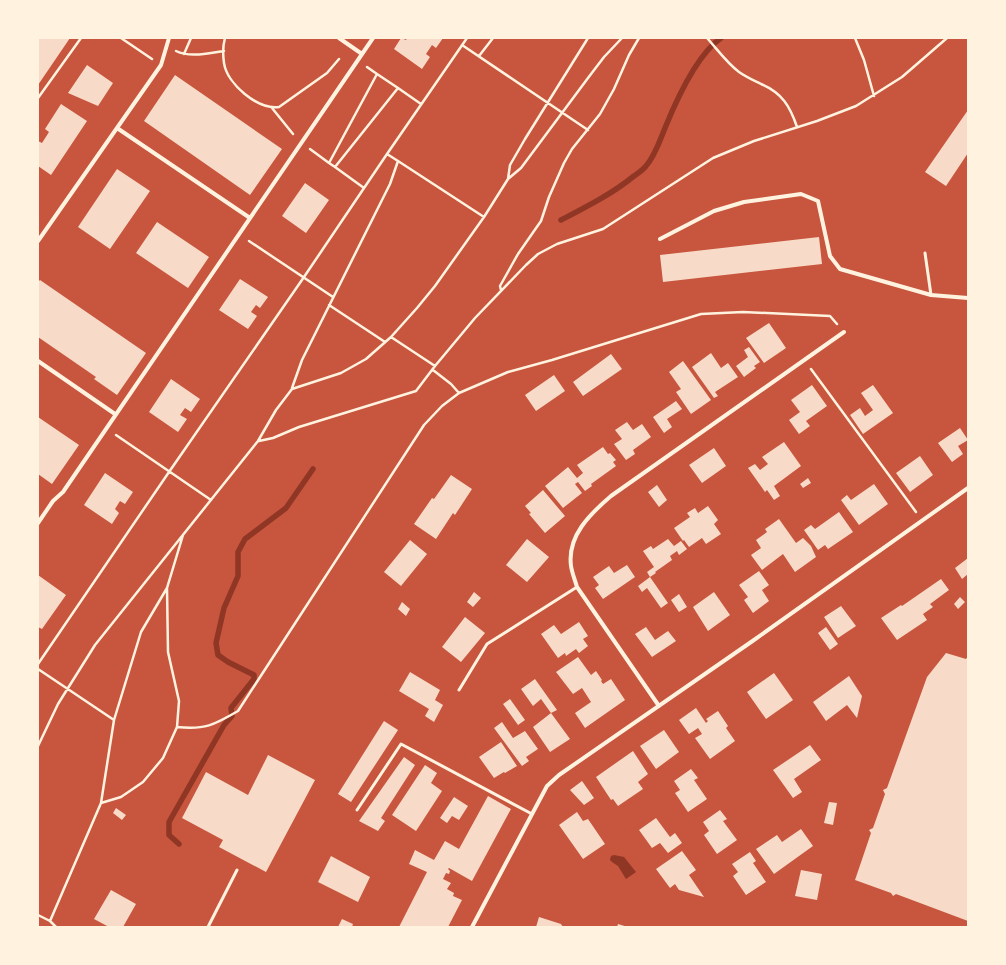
<svg xmlns="http://www.w3.org/2000/svg" width="1006" height="965" font-family="'Golos Text',sans-serif">
	<rect width="100%" height="100%" fill="#c8553d"/>
	<path fill="#8f3625" d="M614,855L624,857L636,872L626,879L618,866L612,862L610,860L611,856Z"/>
	<g fill="none" stroke-linecap="round" stroke-linejoin="round">
		<path stroke="#8f3625" stroke-width="5.5" d="M561,220C586,207 612,194 634,176C638,173 643,170 646,166C655,156 660,140 665,128C676,101 696,55 721,38
			M179,844L169,835V822L224,725L232,716L231,708L254,679V675L228,662L218,655L216,643L224,608L238,576V552L245,539L286,508L313,469"/>
	</g>
	<path fill="#f7dbc8" d="M38,38H70L38,85Z
		M401,38L406,40L407,38H443L436,48L432,45L426,54L430,57L422,69L394,49Z
		M87,65L113,83L98,106L68,93Z
		M175,75L282,149L250,195L144,121Z
		M61,104L87,121L51,175L38,166V141L42,143L49,132L45,129Z
		M968,110V153L946,186L925,172Z
		M117,169L150,191L110,249L78,227Z
		M305,183L329,200L306,233L282,216Z
		M157,222L209,257L188,288L136,253Z
		M819,237L822,264L663,282L660,255Z
		M240,279L268,297L260,308L256,305L251,312L257,316L248,329L219,310Z
		M40,280L146,353L117,395L94,379L96,377L38,337V282Z
		M769,323L786,348L764,363L746,338Z
		M749,347L760,362L754,366L756,368L744,377L736,366L748,357L744,350Z
		M711,353L721,368L728,363L738,377L715,392L718,396L714,398L692,367Z
		M611,354L622,369L583,396L573,382Z
		M683,361L711,400L691,414L676,392L681,389L669,372Z
		M554,375L565,391L536,411L525,395Z
		M171,379L200,399L191,412L185,408L180,415L187,419L178,432L149,412Z
		M812,385L827,406L806,421L810,426L799,434L789,420L800,412L791,400Z
		M873,385L893,413L863,434L850,415L860,408L865,416L873,410L861,393Z
		M676,401L682,409L667,419L672,427L664,433L653,417Z
		M38,417L79,445L52,484L38,474Z
		M627,422L633,430L642,424L651,437L633,450L635,454L626,460L614,444L622,439L615,430Z
		M960,428L968,440L958,446L963,454L952,462L938,443Z
		M784,442L801,466L774,486L780,496L774,500L767,490L765,492L748,468L755,464L760,470L768,464L762,457Z
		M603,447L608,454L610,453L616,460L613,462L616,466L591,484L592,486L585,491L578,482L575,484L582,493L563,508L545,486L568,467L577,478L583,473L577,465Z
		M714,448L726,466L702,483L689,465Z
		M920,456L933,475L910,492L896,473Z
		M105,473L133,492L125,504L120,501L115,509L119,513L112,524L84,505Z
		M451,475L472,489L455,515L453,513L436,539L414,524L432,498L434,499Z
		M808,478L811,483L803,488L800,484Z
		M874,484L888,504L859,525L841,500L847,495L851,500Z
		M657,485L667,500L659,507L648,492Z
		M543,490L565,516L545,533L529,514L531,513L525,506Z
		M708,506L718,520L714,524L721,534L706,544L702,538L689,547L684,540L683,541L674,528L690,517L687,513L695,508L698,513Z
		M839,512L853,532L828,549L825,545L818,550L804,530L811,525L815,529Z
		M779,519L796,543L803,538L811,546L816,557L795,572L783,554L762,570L751,555L761,548L756,540L767,532L765,529Z
		M527,539L549,557L527,582L506,565Z
		M668,539L674,546L681,541L687,549L679,555L677,551L670,556L672,560L655,572L656,573L650,577L647,572L654,567L643,551L651,546L653,549Z
		M410,540L427,554L401,586L384,572Z
		M968,558V574L962,579L955,568Z
		M627,565L635,577L603,599L595,588L599,585L593,577L609,566L614,573Z
		M759,571L769,585L762,590L769,601L753,613L744,600L748,597L739,585Z
		M38,575L66,595L42,629L38,627Z
		M650,577L668,603L661,608L647,588L642,592L638,586Z
		M941,579L949,590L930,604L933,607L923,614L927,620L897,640L881,618L901,605L902,606Z
		M474,592L481,598L473,607L467,602Z
		M714,592L730,615L708,631L693,607Z
		M679,594L687,607L679,612L671,600Z
		M960,597L965,602L958,609L954,604Z
		M402,602L410,609L406,616L398,609Z
		M841,606L856,626L838,638L824,617Z
		M465,617L485,633L461,662L442,647Z
		M579,622L588,636L583,639L588,646L579,653L576,649L566,656L565,653L558,658L541,634L554,625L561,634Z
		M646,627L655,640L668,631L676,641L652,657L635,634Z
		M826,627L838,644L830,650L818,633Z
		M946,653L966,659L968,656V921L896,894L893,896L891,893L855,880L871,833L869,830L873,828L885,794L883,790L887,788L927,677Z
		M578,657L591,675L596,671L602,680L601,681L603,684L611,679L625,700L585,728L575,713L591,702L582,688L573,694L556,672Z
		M410,672L440,690L435,700L443,705L434,722L425,716L429,709L399,691Z
		M774,673L793,700L766,719L747,692Z
		M849,676L862,696L857,718L847,705L826,721L813,702Z
		M535,679L557,710L551,713L541,699L533,706L521,689Z
		M510,699L525,720L518,725L503,704Z
		M696,708L706,723L708,721L706,719L718,711L728,726L726,728L735,741L710,759L695,738L702,734L698,728L689,734L679,720Z
		M551,713L570,739L550,752L533,727Z
		M384,721L398,730L351,802L338,794Z
		M502,722L513,738L525,731L538,749L526,757L529,761L522,766L494,728Z
		M664,730L679,752L656,769L640,746Z
		M501,742L517,766L505,773L504,772L494,778L479,757Z
		M810,745L821,760L794,779L802,792L793,798L773,770Z
		M633,751L648,774L638,782L643,789L618,806L613,799L611,800L596,777Z
		M268,755L315,780L266,872L219,847L223,840L182,818L206,772L248,795Z
		M404,757L415,765L381,818L385,821L378,831L359,821Z
		M425,765L437,773L431,783L442,791L416,831L392,815Z
		M691,769L698,778L694,780L707,799L688,812L675,793L680,790L674,781Z
		M582,781L594,798L584,805L570,790Z
		M488,796L511,809L472,881L449,868L448,869L450,871L449,874L446,873L443,879L451,883L447,889L454,893L453,896L462,900L448,927H399L427,872L409,864L415,850L434,860L445,841L459,849Z
		M454,797L468,806L459,820L452,816L447,823L440,818Z
		M829,802L837,803L833,825L824,823Z
		M116,808L126,815L122,820L113,813Z
		M720,810L727,819L723,821L737,840L717,854L704,835L709,831L703,822Z
		M577,812L583,821L588,819L605,844L583,859L559,825Z
		M656,818L670,837L675,833L682,843L668,853L660,843L652,848L639,830Z
		M801,829L813,846L774,874L756,849L777,835L782,842Z
		M682,851L696,870L689,875L704,897L679,890L675,884L670,888L656,869Z
		M750,852L756,861L753,863L766,882L746,895L733,876L738,872L732,864Z
		M331,856L370,877L358,902L318,882Z
		M801,870L822,874L817,900L795,896Z
		M111,890L136,904L123,927H109L94,919Z
		M539,917L561,924L563,927H536Z
		M342,919L353,924L352,927H338Z
		M618,924L628,927H617Z"/>
	<g fill="none" stroke-linecap="round" stroke-linejoin="round">
		<path stroke="#fff3e0" stroke-width="2.5" d="M121,38L152,59
			M225,38C223,45 223,56 224,63C227,84 258,110 279,107L327,73L339,59
			M707,38C717,49 727,63 739,72C746,77 753,80 761,84C782,93 790,106 797,127
			M855,38L864,60L874,96
			M462,45L588,130
			M176,51C190,58 209,53 224,51
			M184,54L191,38
			M479,56L493,38
			M367,67L377,74L329,163L335,167L398,88L421,104
			M377,74L398,88
			M38,98L81,38
			M272,108L293,134
			M310,149L329,163
			M398,161L484,217
			M335,167L364,188
			M508,179L510,165L525,139L588,38
			M249,241L333,297
			M501,290L500,286L518,254L541,221L549,197L564,163L572,149L600,114L614,89L629,55L639,38
			M329,305L385,342
			M391,337L435,366
			M811,369L916,512
			M433,370L451,384L459,393
			M292,388L302,360L390,184L398,161L387,154
			M116,435L211,500
			M259,441L273,438L299,427L416,391L435,366L475,318L526,265L538,254L557,244L603,229L713,158L754,141L817,121L856,106L902,77L947,38
			M38,664L169,472L304,277L387,154L467,38
			M38,669L114,720
			M177,727C205,730 214,725 238,711L424,425L442,406L459,393L508,372L552,360L701,314L743,312L830,316L837,324
			M38,746L58,704L95,645L258,441L276,410L292,389L341,373L366,359L391,337L417,308L435,286L484,217L508,179L521,168L588,78L604,57L622,38
			M101,803L121,797L143,782L163,758L177,727L179,701L168,652L167,588L183,535
			M38,915L50,921L56,927
			M50,921L101,803L114,720L141,632L167,588"/>
		<path stroke="#fff3e0" stroke-width="3" d="M925,253L931,295
			M459,690L487,644L577,587
			M357,810L401,744L532,814
			M208,927L237,870"/>
		<path stroke="#fff3e0" stroke-width="4" d="M339,38L362,54
			M117,128L250,218
			M660,239L714,211L744,202L801,194L818,201L830,256L840,269L931,295L968,298
			M38,241L161,65L169,38
			M38,361L115,414
			M38,523L53,501L63,492L373,38
			M659,706L577,587C575,580 572,573 571,566C567,536 590,514 611,496L844,332
			M472,927L547,786L559,775L754,640L968,488"/>
	</g>
	<rect width="1006" height="965" fill="none" stroke="#fff3e0" stroke-width="78"/>
</svg>
